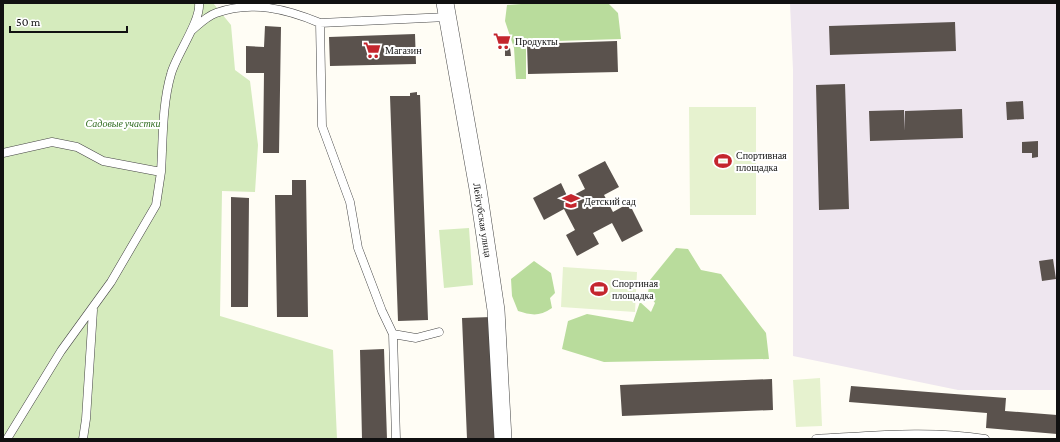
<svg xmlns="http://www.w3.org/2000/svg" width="1060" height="442" font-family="'Crimson Pro',serif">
	<rect width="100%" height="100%" fill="#fffdf5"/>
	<path fill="#eee6ef" d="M790,3H1057V390H958L793,356V70Z"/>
	<path fill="#d5ebbd" d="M3,3H213L231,25L235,70L250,81L258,145L255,192L222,191L220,316L333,350L337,439H3Z
		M469,228L473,285L444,288L439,230Z"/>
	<path fill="#b9dc9c" d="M534,3H608L618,13L621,39L526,42V79H516L514,48L505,21L507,5Z
		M676,248L688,249L701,270L721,274L766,333L769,359L604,362L562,349L568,321L587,314L633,322L640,302L651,312L655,303L648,293L650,280Z
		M534,261L551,273L555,293L550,298L552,308C539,317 531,315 518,311L512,296L511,279Z"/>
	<path fill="#e6f2cf" d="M689,107H756V215H690Z
		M563,267L637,272L635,312L561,307Z
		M820,378L822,426L796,427L793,380Z"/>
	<path fill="#5a524d" d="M955,22L956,51L830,55L829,26Z
		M265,26L281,27L279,153H263L264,73H246V46L264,47Z
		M415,34L416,64L330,66L329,37Z
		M497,35H506L507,48H510L511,56H505V48H498Z
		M617,41L618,72L528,74L527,44Z
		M845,84L849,209L819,210L816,85Z
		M417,92V95H420L428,320L398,321L390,96H410V93Z
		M1023,101L1024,119L1007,120L1006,102Z
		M962,109L963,138L870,141L869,111L904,110L905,131V111Z
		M1038,141V157L1032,158V153H1022V142Z
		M605,161L619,187L604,195L613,212L629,203L643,231L622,242L612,223L593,233L599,244L577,256L566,235L575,230L564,209L544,220L533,198L561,183L568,198L585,189L578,175Z
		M292,180H306L308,317H277L275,195H292Z
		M231,197L249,198L248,307H231Z
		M1053,259L1056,279L1042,281L1039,261Z
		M492,317L496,439H467L462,318Z
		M384,349L387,439H362L360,350Z
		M772,379L773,410L622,416L620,385Z
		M851,386L1006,398L1005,411L1057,415V434L986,428L987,413L849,402Z"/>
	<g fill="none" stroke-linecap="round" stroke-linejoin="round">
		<g stroke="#444" stroke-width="9">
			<path id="lane" d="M320,23L447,17
				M191,31C198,25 207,16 216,13C251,0 287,9 320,23L322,126L350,202L358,248L382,311L393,334L396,439
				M3,153L52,142L77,147L103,161L161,172C163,140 162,105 171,74C176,55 201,21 199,3
				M393,334L416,338L439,332
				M7,439L61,351L111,282L156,205L161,172
				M83,439L86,419L93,310
				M816,439C872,436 929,430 985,439"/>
		</g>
		<g stroke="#444" stroke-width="18">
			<path id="street" d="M445,3L478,189L496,310L503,439"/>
		</g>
		<use href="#lane" stroke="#fff" stroke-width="8"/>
		<use href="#street" stroke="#fff" stroke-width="17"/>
	</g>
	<defs>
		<g id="supermarket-bare" transform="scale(1.38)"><path d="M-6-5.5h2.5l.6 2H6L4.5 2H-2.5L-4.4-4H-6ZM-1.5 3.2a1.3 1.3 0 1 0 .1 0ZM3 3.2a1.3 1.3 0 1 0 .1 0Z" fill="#c4262e" stroke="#fff" stroke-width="2.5" paint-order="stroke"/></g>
		<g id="stadium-bare" transform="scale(1.38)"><path d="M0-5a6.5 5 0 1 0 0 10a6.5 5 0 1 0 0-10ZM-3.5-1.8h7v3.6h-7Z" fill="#c4262e" stroke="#fff" stroke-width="2.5" paint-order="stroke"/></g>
		<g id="school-bare" transform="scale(1.38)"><path d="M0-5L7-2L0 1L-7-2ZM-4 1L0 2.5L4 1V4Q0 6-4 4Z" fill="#c4262e" stroke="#fff" stroke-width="2.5" paint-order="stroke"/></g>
	</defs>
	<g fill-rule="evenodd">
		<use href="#supermarket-bare" x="502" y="41"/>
		<use href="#supermarket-bare" x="372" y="50"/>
		<use href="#stadium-bare" x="723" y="161"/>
		<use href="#school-bare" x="571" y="201"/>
		<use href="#stadium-bare" x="599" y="289"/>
	</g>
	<g text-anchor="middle" stroke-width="4" stroke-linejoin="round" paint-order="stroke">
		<g font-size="10" fill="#111" stroke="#fff" text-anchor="start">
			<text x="515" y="45">Продукты</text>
			<text x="385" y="54">Магазин</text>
			<text x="736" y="159">Спортивная<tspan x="736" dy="12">площадка</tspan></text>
			<text x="584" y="205">Детский сад</text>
			<text x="612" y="287">Спортиная<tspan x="612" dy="12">площадка</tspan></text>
		</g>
		<g font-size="10" font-style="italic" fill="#2f6b1f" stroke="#fff">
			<text x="123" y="127">Садовые участки</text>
		</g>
		<g font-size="10" fill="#111" stroke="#fff">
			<text transform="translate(483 220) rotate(81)" y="4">Лейгубская улица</text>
		</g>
	</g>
	<rect width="1060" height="442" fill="none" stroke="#111111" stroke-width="8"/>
	<path d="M10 26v6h117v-6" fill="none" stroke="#111111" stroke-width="2"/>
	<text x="16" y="26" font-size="12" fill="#111111" stroke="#ffffff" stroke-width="3" paint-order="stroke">50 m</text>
</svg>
